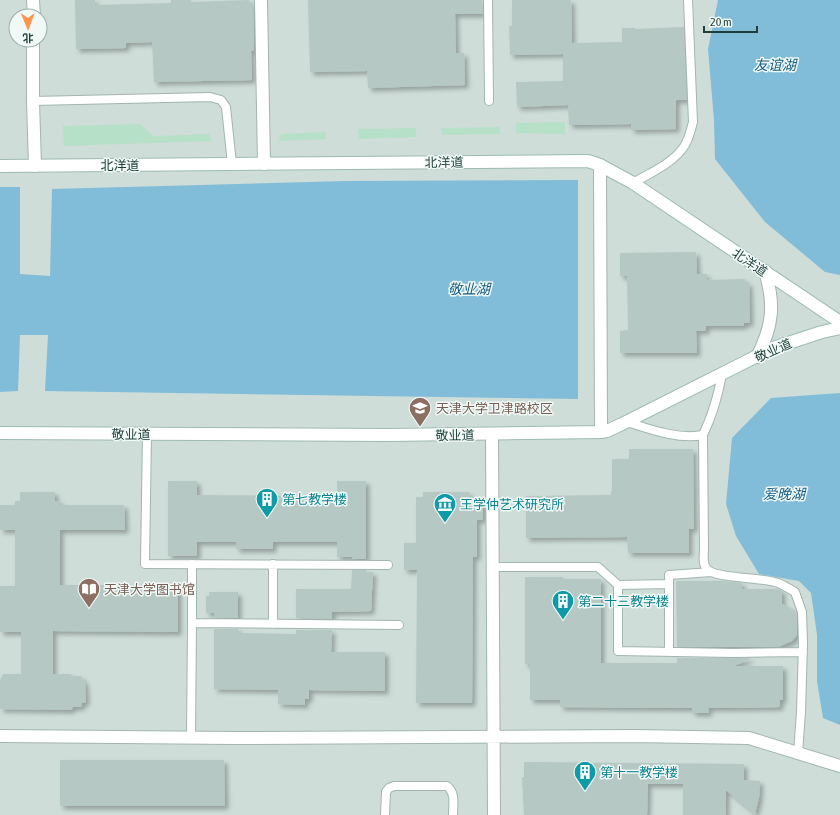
<svg xmlns="http://www.w3.org/2000/svg" width="840" height="815" font-family="'Asap Condensed','Noto Sans SC',sans-serif">
	<defs>
		<filter id="shadow"><feDropShadow dx="3.5" dy="3.5" stdDeviation="2" flood-color="#0004"/></filter>
	</defs>
	<rect width="100%" height="100%" fill="#e0ede9"/>
	<path fill="#ceddd8" fill-rule="evenodd" d="M0,0H840V815H0ZM16,16H40V40H16Z"/>
	<path fill="#b6e0c8" d="M565,122V134L516,133V123Z
		M140,124L153,136L209,134L212,141L64,146L63,126Z
		M500,127V134L442,135L441,128Z
		M416,128V137L359,139L358,129Z
		M326,132V139L279,141L281,134Z"/>
	<path fill="#81bdd8" d="M718,0H840V275L825,272L765,222L715,159L714,120L708,49Z
		M578,180V399L45,391L48,335H20L18,391L0,392V187H20V274L50,276L52,189L346,181Z
		M840,393V725L823,718L817,681V635L811,593L799,581L759,574L736,536L726,504L732,438L771,398Z"/>
	<path fill="#b5c8c3" filter="url(#shadow)" d="M75,0H95V5L171,3V0H191V2L249,0V3H253L254,51H251L252,80L154,82L152,42L126,43V48L76,49Z
		M308,0H482L483,14H455L456,53H464L465,85L368,88L367,71L310,72Z
		M512,0H571L572,43L622,42V28H635V29L684,27L687,100H677L676,101V129L631,130V124L569,125L568,105L517,107L516,82L563,81V54L510,55L509,26H512Z
		M696,252L697,274H707V280L745,279V283H749L750,323H744V326H706V331H696L697,353H620V331L628,330L627,276H620V253Z
		M629,449H693L694,529H689V553H628L627,537L526,538V496L611,495V491H612V459H629Z
		M168,481H197V495L337,496V481H366V559H352V557H337V542H273V549H236V542H197V556H168Z
		M20,492H55V501H60V505H124L125,530H60V585H178V632L53,631V674H71L72,676H81L82,679L85,682L86,702L82,703L81,707H73L71,710L0,709V680L3,674H21V632H0V586H15V530H0V505H15V501H20Z
		M423,492H469V498H483V520H477V557H473L472,703H416L417,570H404V543H416V497H423Z
		M352,570H366V572H373L371,611L332,612V619L296,618V589H351Z
		M525,577H563V579H601V663H677V658H752L734,666H783V700H780V707L708,708L709,713H692V708L560,707V700H530V664H525Z
		M676,581H723L742,583V589H778L782,591V604L794,610L797,613V635L792,641L778,647H677Z
		M209,592H238V618H214V613H206V596H209Z
		M214,629H238V633L296,634V630H332L331,652H385V691L309,690V699H305V705L278,704V690L214,689Z
		M60,760H224L225,806H60Z
		M524,762L744,764V780L760,781L759,798L755,814L726,790V815H683V784H648L647,815H524L522,777H524Z"/>
	<g fill="none" stroke-linecap="round" stroke-linejoin="round">
		<g stroke="#a2b5b1" stroke-width="10">
			<path id="lane" d="M488,0L489,101
				M33,101L210,97L221,100L226,107L232,164
				M633,183C650,173 674,163 685,145C689,138 691,130 693,122L688,0
				M627,422C649,429 679,440 703,435C713,414 718,397 722,374
				M147,434L145,564L388,565
				M703,435L704,548C704,554 702,564 707,569C715,579 764,577 778,583C784,585 789,589 795,592L802,612L803,643L801,712L798,753
				M192,564V623
				M494,567H598L618,585L669,584
				M618,585V651L733,653L803,652
				M273,624V564
				M669,652V575L711,572
				M191,737L192,623L399,625
				M385,815L386,792L389,788L394,786H447C456,793 453,805 453,815"/>
		</g>
		<g stroke="#a2b5b1" stroke-width="14">
			<path id="street" d="M33,0L34,16
				M261,0L264,164
				M33,40V101L35,166
				M600,165L601,432
				M757,357C773,326 775,304 765,271
				M492,434L494,815
				M0,736L235,738L635,736L749,738L840,766"/>
		</g>
		<g stroke="#9dbab4" stroke-width="14">
			<path id="secondary" d="M0,166L588,161L600,165L633,183L840,322
				M0,433L389,435L601,432L607,431L622,424L773,348L822,332L840,328"/>
		</g>
		<use href="#lane" stroke="#fff" stroke-width="8"/>
		<use href="#street" stroke="#fff" stroke-width="12"/>
		<use href="#secondary" stroke="#fff" stroke-width="12"/>
	</g>
	<defs>
		<g id="university-pin" transform="scale(1.15)"><path d="M0 17L-7.5 6A9.5 9.5 0 1 1 7.5 6Z" fill="#8d6e63" stroke="#f1f9f6"/><path d="M0-5L7-2L0 1L-7-2ZM-4 1L0 2.5L4 1V4Q0 6-4 4Z" fill="#fff"/></g>
		<g id="building-pin" transform="scale(1.15)"><path d="M0 17L-7.5 6A9.5 9.5 0 1 1 7.5 6Z" fill="#0f9aa8" stroke="#f1f9f6"/><path d="M-4-6H4V6H1V3H-1V6H-4ZM-2.5-4.3h1.7v1.8h-1.7ZM.8-4.3h1.7v1.8H.8ZM-2.5-1h1.7V.8h-1.7ZM.8-1h1.7V.8H.8Z" fill="#fff"/></g>
		<g id="museum-pin" transform="scale(1.15)"><path d="M0 17L-7.5 6A9.5 9.5 0 1 1 7.5 6Z" fill="#0f9aa8" stroke="#f1f9f6"/><path d="M0-6L6-3V-2H-6V-3ZM-5-1h2V3h-2ZM-1-1h2V3h-2ZM3-1h2V3H3ZM-6 4H6V6H-6Z" fill="#fff"/></g>
		<g id="library-pin" transform="scale(1.15)"><path d="M0 17L-7.5 6A9.5 9.5 0 1 1 7.5 6Z" fill="#8d6e63" stroke="#f1f9f6"/><path d="M-6-4Q-3-5.5-.7-3.5V5Q-3 3-6 4ZM6-4Q3-5.5 .7-3.5V5Q3 3 6 4Z" fill="#fff"/></g>
	</defs>
	<g fill-rule="evenodd">
		<use href="#university-pin" x="420" y="408"/>
		<use href="#building-pin" x="267" y="499"/>
		<use href="#museum-pin" x="445" y="504"/>
		<use href="#library-pin" x="89" y="589"/>
		<use href="#building-pin" x="563" y="601"/>
		<use href="#building-pin" x="585" y="772"/>
	</g>
	<g text-anchor="middle" stroke-width="3" stroke-linejoin="round" paint-order="stroke">
		<g font-size="13" fill="#1f3f3b" stroke="#f1f9f6">
			<text transform="translate(444 162) rotate(-1)" y="5">北洋道</text>
			<text x="120" y="170">北洋道</text>
			<text transform="translate(750 262) rotate(34)" y="5">北洋道</text>
			<text transform="translate(773 350) rotate(-24)" y="5">敬业道</text>
			<text transform="translate(131 434) rotate(1)" y="5">敬业道</text>
			<text transform="translate(455 435) rotate(-1)" y="5">敬业道</text>
		</g>
		<g font-size="13" fill="#785e54" stroke="#f1f9f6" text-anchor="start">
			<text x="436" y="413">天津大学卫津路校区</text>
			<text x="104" y="594">天津大学图书馆</text>
		</g>
		<g font-size="13" fill="#0d838f" stroke="#f1f9f6" text-anchor="start">
			<text x="282" y="504">第七教学楼</text>
			<text x="460" y="509">王学仲艺术研究所</text>
			<text x="578" y="606">第二十三教学楼</text>
			<text x="600" y="777">第十一教学楼</text>
		</g>
		<g font-size="14" font-style="italic" fill="#125d81" stroke="#f1f9f6">
			<text x="775" y="70">友谊湖</text>
			<text x="469" y="294">敬业湖</text>
			<text x="784" y="499">爱晚湖</text>
		</g>
	</g>
	<g transform="translate(28 28) rotate(179)"><circle r="19" fill="#f1f9f6" stroke="#9dafab"/>
	<path d="M0-3L7 15L0 10L-7 15Z" fill="#ff944c"/>
	<text y="-6" font-size="11" font-weight="bold" text-anchor="middle" fill="#1f3f3b">北</text>
	</g>
	<path d="M704 26v6h53v-6" fill="none" stroke="#1f3f3b" stroke-width="2"/>
	<text x="710" y="26" font-size="12" fill="#1f3f3b" stroke="#f1f9f6" stroke-width="3" paint-order="stroke">20 m</text>
</svg>
